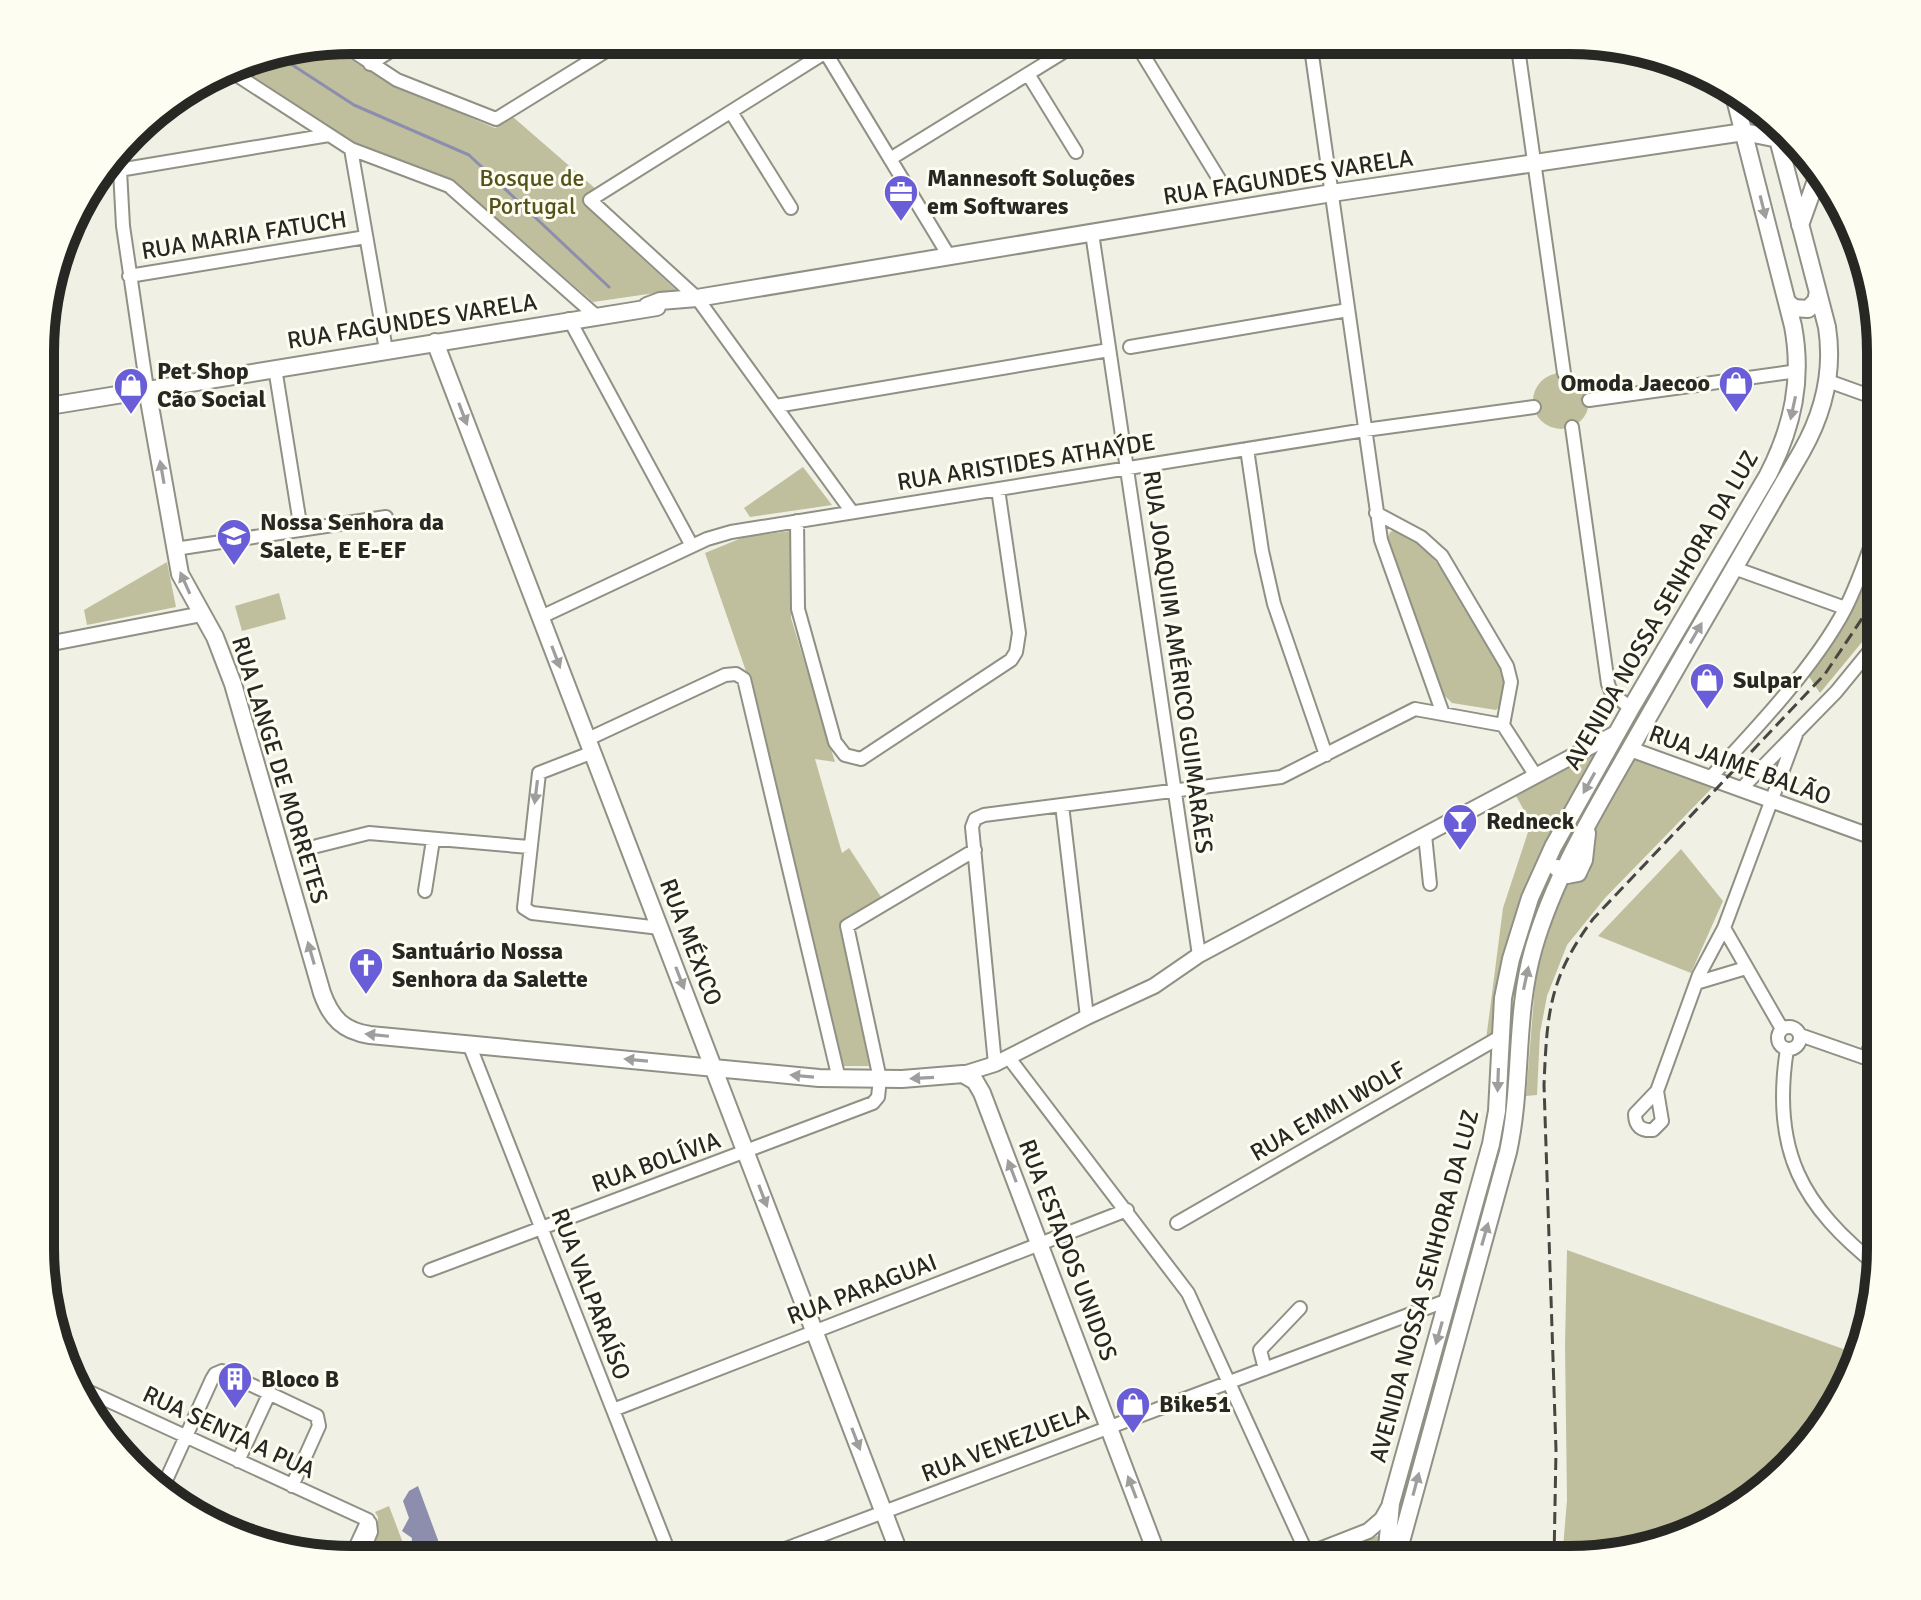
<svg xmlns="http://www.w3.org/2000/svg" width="1921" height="1600" font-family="Signika,sans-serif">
	<rect width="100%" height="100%" fill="#f0f0e4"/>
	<path fill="#c0bf9d" d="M327,44C381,82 435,102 495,128L513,117L597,190L587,203L590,210L676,290L593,302L454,182L349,143L233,68L252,57Z
		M1533 401a28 28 0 1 1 56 0a28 28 0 1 1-56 0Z
		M803,467L832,505L750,517L744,508Z
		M1395,530C1432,537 1493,641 1503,677C1506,685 1505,693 1505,702L1496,710L1452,703L1443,694L1387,540L1390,532Z
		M791,531V618L835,762L815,759L842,853L849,848L881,897L841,923L869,1066H842L779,795L748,677L705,553L744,537Z
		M167,562L176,607L87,625L84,610Z
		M279,593L286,619L242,631L235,606Z
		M1601,749L1540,858L1518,907L1506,950L1495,1035L1486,1040L1503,908L1531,823L1516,796Z
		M1630,758L1713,787L1605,898L1567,945L1547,996L1540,1033L1537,1095L1526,1096L1536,972L1564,886L1581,882L1589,874L1593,861L1592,829Z
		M1681,849L1723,901L1691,973L1598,936Z
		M1567,1250L1860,1355L1857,1368L1790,1468L1689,1536L1562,1560L1567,1500L1565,1346Z
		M389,1506L409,1559H363L378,1527V1517L375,1512Z
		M1385,1533L1382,1560H1329L1336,1552Z"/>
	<path fill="#bcbc9a" d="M1881,535V619L1820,693L1808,675L1835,640L1849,613Z"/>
	<path fill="#8d8ead" d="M418,1486L445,1559H410L412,1538L402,1531L409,1518L403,1501L409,1491Z"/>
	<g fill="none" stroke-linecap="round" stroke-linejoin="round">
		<path stroke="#8d8ead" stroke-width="3" d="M274,53L354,105L469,155L609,287"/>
		<g stroke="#919085" stroke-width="16">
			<path id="minor" d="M818,40L949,256
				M845,40L590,200L697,298L852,512
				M1134,40L1219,179
				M1310,41L1381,540L1443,714
				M1517,41L1564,373
				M339,42L397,80L496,119L624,40
				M370,64L408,40
				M229,70L351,149L449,186L595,315
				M1028,74L1076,152
				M731,112L791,208
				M351,149L386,350
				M119,152L123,226L147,389
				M890,159L1083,40
				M119,170L329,135
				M1092,233L1199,955
				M129,276L366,237
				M569,319L692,546
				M1130,347L1348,310
				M275,368L301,530
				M1828,381L1881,400
				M1589,400L1798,371
				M776,406L1109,350
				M1572,427L1608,684L1612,694L1631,708
				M1247,449L1262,551L1274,604L1326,755
				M1376,513L1421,537L1442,556L1507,666L1511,682L1503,725L1536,776
				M797,521L798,609L835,742L845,755L861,759L1011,660L1016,652L1019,633L998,489
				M175,549L386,517
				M1734,568L1845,608
				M541,617L707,539L731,532L1365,430L1534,407
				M588,739L725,675L736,674L744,679L839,1079
				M593,752L539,773L524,908L532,913L660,928
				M1710,778C1754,731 1816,665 1845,609C1860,580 1870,547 1881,517
				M1741,789L1836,692L1881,637
				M1062,805L1087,1017
				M1425,835L1430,884
				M317,846L369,833L529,847
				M425,891L433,840
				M1724,928L1782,1029
				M1696,983L1746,968
				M1778 1038a11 11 0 1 1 22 0a11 11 0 1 1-22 0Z
				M1800,1035L1880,1063
				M469,1044L672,1560
				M1787,1049C1771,1150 1801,1206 1880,1268
				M1009,1058L1188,1293L1310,1560
				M1866,1058L1880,1018
				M995,1064L972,827L975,819L984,815L1281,777L1415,709L1503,725
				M1657,1091L1662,1121L1653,1130C1641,1131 1635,1126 1635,1114L1657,1091L1699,975L1724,928L1797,732
				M1177,1223L1500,1037
				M430,1270L873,1103L878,1097L880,1079L847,926L975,850
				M1265,1369L1260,1350L1300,1308
				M72,1384L368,1520
				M613,1410L1127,1210
				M238,1461L270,1392
				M162,1489L212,1379L215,1374L222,1371L317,1416L319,1426L292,1486
				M350,1559L368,1520
				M360,1559L371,1532L370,1523
				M756,1560L1448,1300"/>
		</g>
		<g stroke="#919085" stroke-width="18">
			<path id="tertiary" d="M42,645L202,614
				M1630,749L1881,840
				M963,1074L995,1064L1087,1017L1154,986L1199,955L1618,732
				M1294,1560L1368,1531L1382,1519L1391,1503"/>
		</g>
		<g stroke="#919085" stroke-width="20">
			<path id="secondary" d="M1800,225L1818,175
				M1788,303L1794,308L1808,309L1816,301L1818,292
				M647,306L660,301L697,298L1332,193L1744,132L1778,139L1800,148
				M435,342L902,1560
				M147,389L180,574L215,637L233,684L322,993C331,1018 343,1031 370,1035L819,1078L902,1079L963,1074L975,1081L982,1093L1159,1560
				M43,407L657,307
				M1557,868L1568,875L1578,873L1584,860L1587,833
				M1386,1560L1391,1503L1491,1144L1497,1111L1503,998L1511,959L1530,898L1553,847L1631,708L1768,475C1793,426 1803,379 1793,326L1734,95
				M1396,1560L1508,1152C1523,1084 1514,1015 1534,947C1556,872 1599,804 1638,735C1692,640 1747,546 1802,451C1824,412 1834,372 1827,327L1773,120"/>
		</g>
		<use href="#minor" stroke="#fff" stroke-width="12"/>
		<use href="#tertiary" stroke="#fff" stroke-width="14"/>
		<use href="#secondary" stroke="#fff" stroke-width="16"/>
		<path stroke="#474742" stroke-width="3" stroke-dasharray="12 6" stroke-linecap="butt" d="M1554,1560L1556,1450L1544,1085C1547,1013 1549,978 1593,919L1825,674L1881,590"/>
	</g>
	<defs><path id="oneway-solid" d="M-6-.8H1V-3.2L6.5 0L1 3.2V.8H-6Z" transform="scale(2)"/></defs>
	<g fill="#9e9e9c">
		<use href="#oneway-solid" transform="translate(1763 207) rotate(76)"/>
		<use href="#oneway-solid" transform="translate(1793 408) rotate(102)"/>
		<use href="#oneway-solid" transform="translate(463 414) rotate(69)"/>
		<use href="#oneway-solid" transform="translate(162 472) rotate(-100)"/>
		<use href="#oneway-solid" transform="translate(185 583) rotate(-114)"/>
		<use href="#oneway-solid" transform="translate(1696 633) rotate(-60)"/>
		<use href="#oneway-solid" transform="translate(556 657) rotate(69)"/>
		<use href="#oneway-solid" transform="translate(1589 783) rotate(119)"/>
		<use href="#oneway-solid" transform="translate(536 792) rotate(97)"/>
		<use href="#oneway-solid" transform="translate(311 953) rotate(-106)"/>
		<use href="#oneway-solid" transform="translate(680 978) rotate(69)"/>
		<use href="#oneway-solid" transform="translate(1526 978) rotate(-78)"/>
		<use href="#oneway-solid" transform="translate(377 1035) rotate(-174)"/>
		<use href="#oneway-solid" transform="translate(636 1060) rotate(-175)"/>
		<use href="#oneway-solid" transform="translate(802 1076) rotate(-175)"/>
		<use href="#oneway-solid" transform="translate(922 1078) rotate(177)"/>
		<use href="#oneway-solid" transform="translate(1498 1080) rotate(92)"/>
		<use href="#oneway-solid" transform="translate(1012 1171) rotate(-111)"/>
		<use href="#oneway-solid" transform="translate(763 1196) rotate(69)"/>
		<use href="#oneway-solid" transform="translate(1485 1234) rotate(-74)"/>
		<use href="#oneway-solid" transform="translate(1439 1333) rotate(106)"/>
		<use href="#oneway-solid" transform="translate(856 1439) rotate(69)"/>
		<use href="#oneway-solid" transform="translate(1416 1484) rotate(-75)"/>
		<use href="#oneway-solid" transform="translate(1132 1487) rotate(-111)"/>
	</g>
	<defs>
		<g id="office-pin" transform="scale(1.8)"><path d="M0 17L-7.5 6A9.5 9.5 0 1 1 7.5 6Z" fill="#695ed7" stroke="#fdfdf1"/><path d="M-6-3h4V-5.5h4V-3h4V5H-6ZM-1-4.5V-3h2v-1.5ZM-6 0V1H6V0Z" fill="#fff"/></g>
		<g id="shop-pin" transform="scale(1.8)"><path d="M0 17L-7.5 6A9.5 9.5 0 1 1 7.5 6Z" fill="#695ed7" stroke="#fdfdf1"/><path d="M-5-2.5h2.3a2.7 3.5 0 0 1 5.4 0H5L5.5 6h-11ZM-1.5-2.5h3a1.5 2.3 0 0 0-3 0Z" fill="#fff"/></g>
		<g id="school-pin" transform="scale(1.8)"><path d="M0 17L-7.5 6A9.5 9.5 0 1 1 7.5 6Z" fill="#695ed7" stroke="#fdfdf1"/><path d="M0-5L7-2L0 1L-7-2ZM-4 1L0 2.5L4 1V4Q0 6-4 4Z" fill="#fff"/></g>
		<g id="bar-pin" transform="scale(1.8)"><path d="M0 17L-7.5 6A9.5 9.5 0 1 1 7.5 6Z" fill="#695ed7" stroke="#fdfdf1"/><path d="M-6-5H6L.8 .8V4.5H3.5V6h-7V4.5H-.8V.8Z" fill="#fff"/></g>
		<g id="church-pin" transform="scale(1.8)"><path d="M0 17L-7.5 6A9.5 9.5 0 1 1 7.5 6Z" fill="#695ed7" stroke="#fdfdf1"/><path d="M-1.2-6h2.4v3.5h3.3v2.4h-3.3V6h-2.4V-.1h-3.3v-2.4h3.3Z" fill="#fff"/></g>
		<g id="building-pin" transform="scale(1.8)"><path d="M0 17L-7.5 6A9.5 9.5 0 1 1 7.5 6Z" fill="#695ed7" stroke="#fdfdf1"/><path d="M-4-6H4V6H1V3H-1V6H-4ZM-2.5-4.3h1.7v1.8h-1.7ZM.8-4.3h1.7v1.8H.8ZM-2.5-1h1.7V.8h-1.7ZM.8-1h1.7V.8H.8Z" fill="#fff"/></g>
	</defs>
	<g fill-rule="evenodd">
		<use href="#office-pin" x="901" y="192"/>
		<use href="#shop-pin" x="1736" y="383"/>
		<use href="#shop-pin" x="131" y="385"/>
		<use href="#school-pin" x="234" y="536"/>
		<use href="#shop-pin" x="1707" y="680"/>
		<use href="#bar-pin" x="1460" y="821"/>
		<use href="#church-pin" x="366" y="965"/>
		<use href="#building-pin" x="235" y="1379"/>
		<use href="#shop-pin" x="1133" y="1404"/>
	</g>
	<g text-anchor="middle" stroke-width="6" stroke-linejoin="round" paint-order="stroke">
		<g font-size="24" fill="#272723" stroke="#fdfdf1">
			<text transform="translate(1288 177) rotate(-9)" y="8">RUA FAGUNDES VARELA</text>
			<text transform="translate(244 235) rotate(-9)" y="8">RUA MARIA FATUCH</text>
			<text transform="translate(412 321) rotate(-9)" y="8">RUA FAGUNDES VARELA</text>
			<text transform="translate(1026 462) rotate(-9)" y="8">RUA ARISTIDES ATHAÝDE</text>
			<text transform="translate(1661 610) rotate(-60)" y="8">AVENIDA NOSSA SENHORA DA LUZ</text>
			<text transform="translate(1178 662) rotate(82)" y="8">RUA JOAQUIM AMÉRICO GUIMARÃES</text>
			<text transform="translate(1740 765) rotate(20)" y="8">RUA JAIME BALÃO</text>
			<text transform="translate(280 770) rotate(73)" y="8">RUA LANGE DE MORRETES</text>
			<text transform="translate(691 942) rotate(69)" y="8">RUA MÉXICO</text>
			<text transform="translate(1328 1111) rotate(-30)" y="8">RUA EMMI WOLF</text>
			<text transform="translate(656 1162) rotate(-20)" y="8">RUA BOLÍVIA</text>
			<text transform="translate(1068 1250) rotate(69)" y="8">RUA ESTADOS UNIDOS</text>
			<text transform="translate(1424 1286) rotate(-75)" y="8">AVENIDA NOSSA SENHORA DA LUZ</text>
			<text transform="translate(862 1289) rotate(-21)" y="8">RUA PARAGUAI</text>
			<text transform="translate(591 1294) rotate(69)" y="8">RUA VALPARAÍSO</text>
			<text transform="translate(229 1432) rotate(25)" y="8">RUA SENTA A PUA</text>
			<text transform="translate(1005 1443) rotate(-21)" y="8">RUA VENEZUELA</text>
		</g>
		<g font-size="24" fill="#545119" stroke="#fdfdf1">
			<text x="532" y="186">Bosque de<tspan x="532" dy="28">Portugal</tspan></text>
		</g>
		<g font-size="24" font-weight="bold" fill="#272723" stroke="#fdfdf1" text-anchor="start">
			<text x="927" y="186">Mannesoft Soluções<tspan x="927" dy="28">em Softwares</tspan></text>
			<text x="157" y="379">Pet Shop<tspan x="157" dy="28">Cão Social</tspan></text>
			<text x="1710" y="391" text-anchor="end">Omoda Jaecoo</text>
			<text x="260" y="530">Nossa Senhora da<tspan x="260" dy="28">Salete, E E-EF</tspan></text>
			<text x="1733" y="688">Sulpar</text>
			<text x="1486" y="829">Redneck</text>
			<text x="392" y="959">Santuário Nossa<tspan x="392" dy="28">Senhora da Salette</tspan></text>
			<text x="261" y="1387">Bloco B</text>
			<text x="1159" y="1412">Bike51</text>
		</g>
	</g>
	<path d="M0 0H1921V1600H0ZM352 54H1569A298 298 0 0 1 1867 352V1248A298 298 0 0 1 1569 1546H352A298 298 0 0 1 54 1248V352A298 298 0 0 1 352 54Z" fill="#fdfdf1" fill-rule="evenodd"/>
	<path fill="none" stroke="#272723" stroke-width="10" d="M352 54H1569A298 298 0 0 1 1867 352V1248A298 298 0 0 1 1569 1546H352A298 298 0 0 1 54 1248V352A298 298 0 0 1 352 54Z"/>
</svg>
